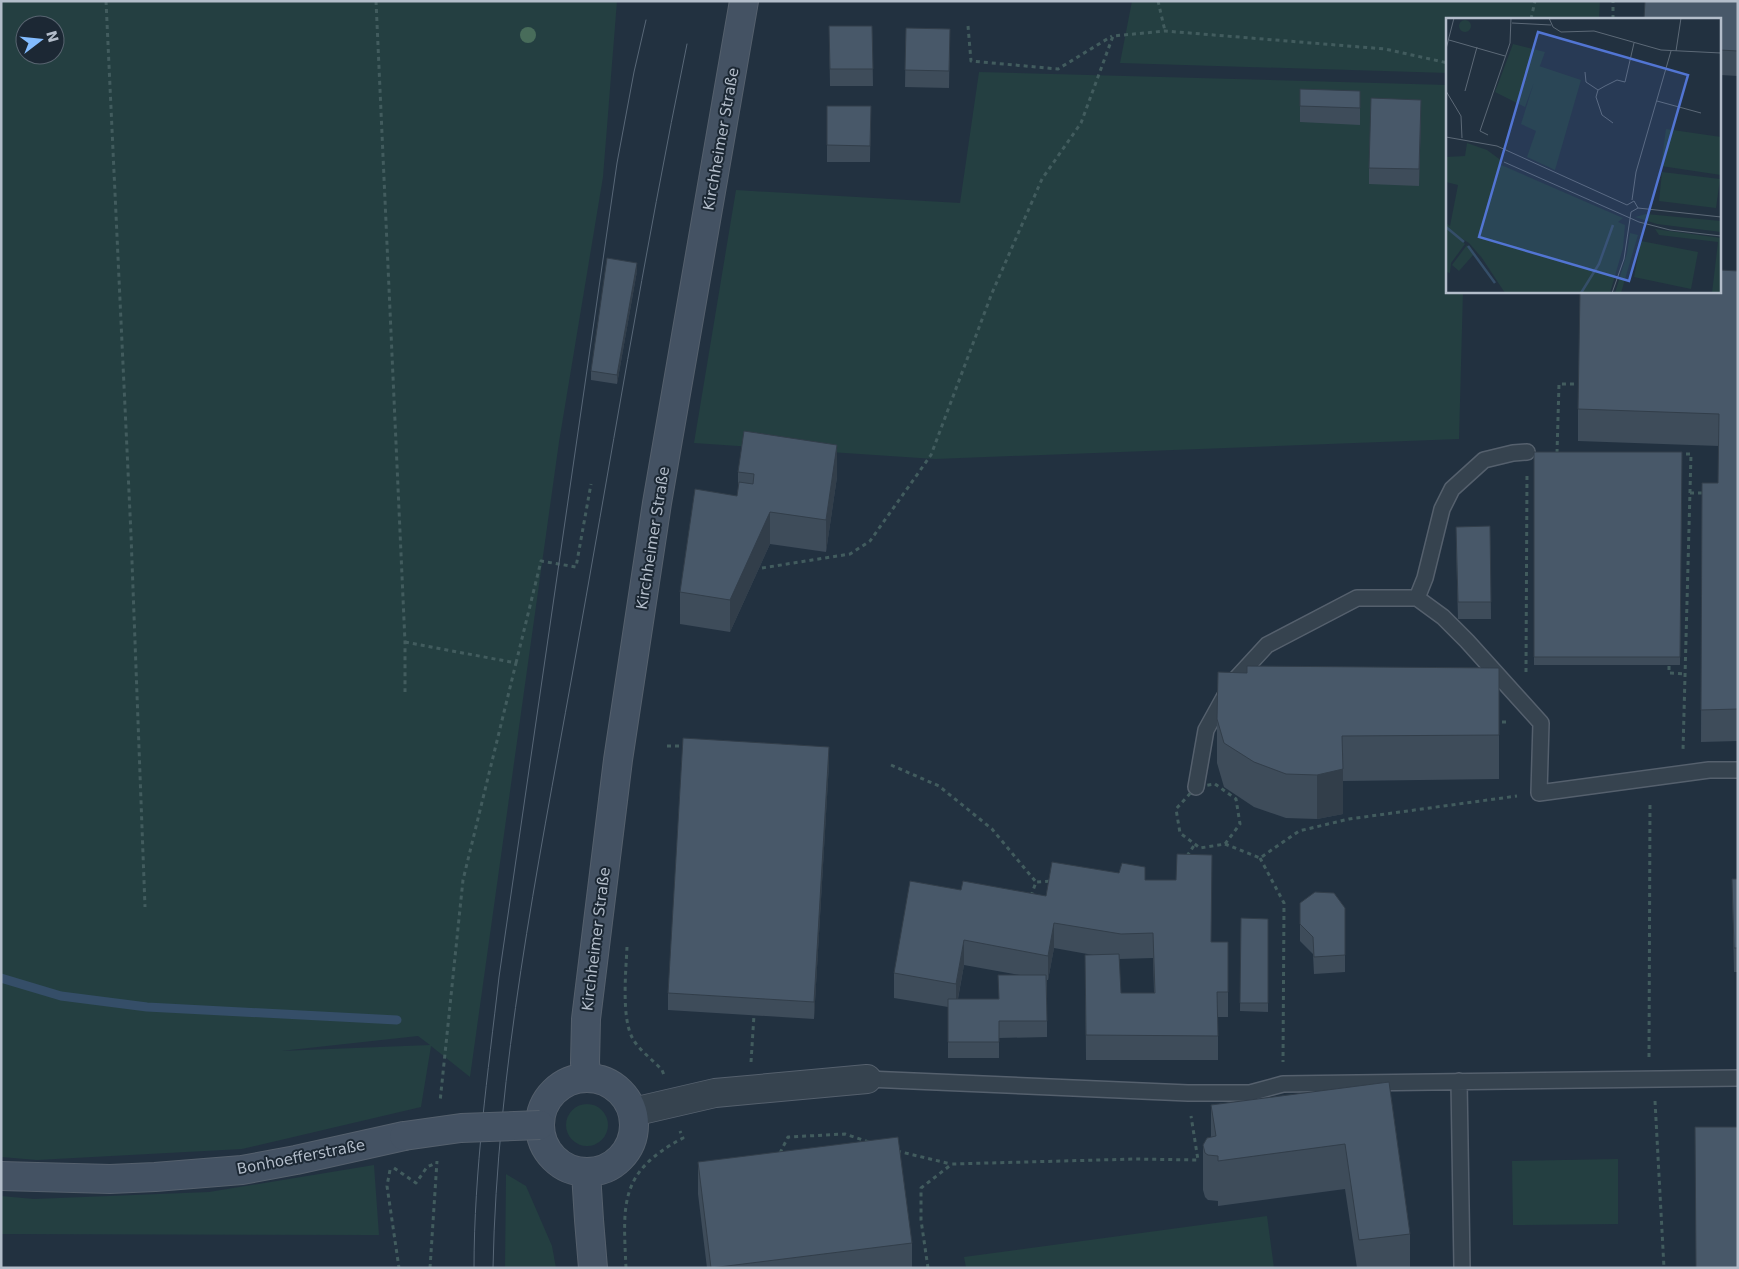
<svg xmlns="http://www.w3.org/2000/svg" width="1739" height="1269" font-family="'DejaVu Sans',sans-serif">
	<rect width="100%" height="100%" fill="#223140"/>
	<path fill="#243f41" fill-rule="evenodd" d="M1,1H617L603,177L559,442L470,1077L431,1046L421,1107L242,1149L37,1160L1,1157ZM25,25H55V55H25ZM418,1036L430,1045L280,1051H281Z
		M1132,1H1600L1599,19H1448V73L1120,63Z
		M979,72L1448,85V291H1463L1459,439L935,459L694,443L736,190L960,203Z
		M566 1125a21 21 0 1 1 42 0a21 21 0 1 1-42 0Z
		M1618,1159V1224L1513,1225L1512,1161Z
		M374,1165L379,1235L1,1234V1196L34,1199L209,1192Z
		M506,1174L526,1186L552,1246L556,1268H505Z
		M1267,1216L1274,1268H966L964,1257Z"/>
	<g fill="none" stroke-linecap="round" stroke-linejoin="round">
		<path stroke="#354e68" stroke-width="9" d="M1,978L61,996L147,1007L397,1020"/>
		<g stroke="#55606d" stroke-width="18">
			<path id="lane" d="M1417,598L1425,578L1442,509L1452,489L1484,460L1513,453L1527,452
				M1196,787L1206,730L1232,683L1267,645L1357,598H1417L1443,617L1467,641L1541,723L1539,793L1709,770H1738
				M867,1079L1188,1093H1250L1283,1084L1738,1078
				M1459,1081L1462,1268"/>
		</g>
		<g stroke="#55606d" stroke-width="30">
			<path id="street" d="M633,1112L715,1093L867,1079"/>
		</g>
		<g stroke="#55606d" stroke-width="30">
			<path id="secondary" d="M540 1125a47 47 0 1 1 94 0a47 47 0 1 1-94 0Z
				M587,1078L585,1063L586,1019L618,760L657,503L744,1
				M586,1173L589,1220L593,1268
				M1,1176L110,1179L155,1177L242,1170L296,1160L404,1136"/>
		</g>
		<path stroke="#425c5e" stroke-width="3" stroke-dasharray="4 4" stroke-linecap="butt" d="M106,1L131,535L145,907
			M376,1L405,642V692
			M1158,1L1165,31
			M1531,19L1535,1
			M1613,19V1
			M968,26L971,61L1058,69L1112,36
			M1557,453L1559,384H1578
			M1678,454H1691L1683,750
			M1690,493H1704
			M762,568L850,554L870,541L931,455L992,293L1042,179L1081,123L1113,36L1165,31L1385,49L1448,63
			M405,642L516,663L463,880L440,1102
			M516,663L541,561L576,567L591,484
			M1669,666V673L1685,674
			M1526,672L1527,473
			M1502,722H1510
			M667,746H685
			M891,765L939,786L992,829L1036,882
			M1215,784L1236,799L1240,824L1225,844L1200,848L1180,833L1176,809L1196,787Z
			M1225,844L1260,858L1299,831L1349,819L1517,796
			M1187,856L1195,844
			M1260,858L1284,903L1283,1062
			M1031,896L1036,882L1052,881
			M627,947C626,970 621,1019 633,1039C639,1050 653,1060 662,1070L664,1075
			M1649,1057L1650,801
			M751,1062L754,1015
			M1655,1101L1664,1268
			M897,1151L951,1164
			M780,1153L788,1137L845,1134L869,1142
			M394,1168L416,1183L427,1167L436,1163
			M390,1170L387,1186L399,1268
			M430,1268L437,1161
			M626,1268C623,1203 619,1172 683,1138L680,1131
			M928,1268L921,1220V1188L952,1164L1136,1159L1198,1160L1191,1116"/>
		<use href="#lane" stroke="#36434f" stroke-width="15"/>
		<use href="#street" stroke="#36434f" stroke-width="28"/>
		<use href="#secondary" stroke="#445263" stroke-width="28"/>
		<path stroke="#586777" stroke-width="1" d="M474,1268C474,1171 488,1073 499,977L617,163L634,72L646,20
			M493,1268C497,1068 537,872 572,676C610,465 644,254 687,44"/>
		<g stroke="#55606d" stroke-width="30" stroke-linecap="butt">
			<path id="secondary-bridge" d="M404,1136L461,1128L540,1125"/>
		</g>
		<use href="#secondary-bridge" stroke="#445263" stroke-width="28"/>
	</g>
	<circle fill="#486c5a" cx="528" cy="35" r="8"/>
	<path fill="#3e4c5a" fill-rule="evenodd" d="M1738,1V76L1720,75V19Z
		M829,26H872L873,86H830Z
		M906,28L950,29L949,88L905,87Z
		M1300,89L1360,108V125L1300,122Z
		M827,106H871L870,162H827Z
		M1421,117L1419,186L1369,184V168Z
		M637,271L617,384L591,380V371Z
		M1738,271V741L1701,742L1702,483H1718L1719,446L1578,441V409Z
		M1534,452H1682L1680,665H1534Z
		M738,472L837,477L826,552L770,544L730,632L680,624V592L737,496L738,489Z
		M1490,526L1491,619H1458L1456,544Z
		M1499,668V779L1343,781V814L1317,819L1286,818L1254,807L1224,787L1217,763V719L1247,673Z
		M829,763L814,1019L668,1010V993Z
		M1732,879H1738V972H1734Z
		M1145,880L1212,942H1228V1017H1218V1060H1086L1085,955H1093L1054,948L1048,980H1047V1037L999,1038V1058H948V1007L894,998V973L961,890L1046,896ZM1153,958L1154,993H1121L1119,959ZM964,965L1020,975L998,999H958Z
		M1345,908V972L1314,974L1313,954L1300,941V924Z
		M1241,918L1268,919V1012L1240,1011Z
		M1389,1082L1410,1234V1268H1357L1345,1189L1218,1206V1201L1208,1200L1205,1197L1203,1190V1145L1211,1137V1105Z
		M698,1162L912,1243V1268H707L698,1194Z"/>
	<path fill="#323e4a" d="M1421,100V117L1419,186V169Z
		M637,263V271L617,384V375Z
		M837,445V477L826,552V520Z
		M770,512V544L730,632V600Z
		M829,747V763L814,1019V1002Z
		M1343,769V814L1317,819V775Z
		M1054,923V948L1048,980V956Z
		M964,940V965L956,1008V984Z"/>
	<path fill="#485869" stroke="#323e4a" d="M1645,1H1738V51L1720,50V19H1644Z
		M829,26H872L873,69H830Z
		M906,28L950,29L949,71L905,70Z
		M1300,89L1360,91V108L1300,106Z
		M1371,98L1421,100L1419,169L1369,168Z
		M827,106H871L870,146L827,145Z
		M607,258L637,263L617,375L591,371Z
		M1720,270L1738,271V709L1701,710L1702,483H1718L1719,414L1578,409L1580,291H1720Z
		M744,431L837,445L826,520L770,512L730,600L680,592L695,489L737,496L739,482L753,484L754,474L738,472Z
		M1534,452H1682L1680,657H1534Z
		M1490,526L1491,602H1458L1456,527Z
		M1247,666L1499,668V735L1342,736L1343,769L1317,775L1286,774L1254,762L1224,743L1217,719L1218,672L1247,673Z
		M683,738L829,747L814,1002L668,993Z
		M1177,854L1212,855L1211,942H1228V992H1217L1218,1036L1086,1035L1085,955L1119,954L1121,993H1155L1153,933L1121,934L1054,923L1048,956L964,940L956,984L894,973L910,881L961,890L963,881L1046,896L1052,862L1119,873L1122,863L1145,867V880H1176Z
		M1732,879H1738V948H1734Z
		M1315,892L1334,893L1345,908V955L1314,957L1313,937L1300,924V903Z
		M1241,918L1268,919V1003H1240Z
		M998,975H1046L1047,1021H999V1042H948V999H999Z
		M1389,1082L1410,1234L1359,1240L1345,1144L1218,1161V1156L1208,1155L1205,1153L1203,1145L1207,1138L1216,1136L1211,1105Z
		M1695,1127H1738V1268H1696Z
		M898,1137L912,1243L711,1268L698,1162Z"/>
	<g text-anchor="middle" stroke-width="4" stroke-linejoin="round" paint-order="stroke">
		<g font-size="15" fill="#b3bdca" stroke="#1c2834">
			<text transform="translate(721 139) rotate(-80)" y="5">Kirchheimer Straße</text>
			<text transform="translate(653 538) rotate(-81)" y="5">Kirchheimer Straße</text>
			<text transform="translate(596 939) rotate(-83)" y="5">Kirchheimer Straße</text>
			<text transform="translate(301 1157) rotate(-11)" y="5">Bonhoefferstraße</text>
		</g>
	</g>
	<g transform="translate(1446 18)">
		<rect width="275" height="275" fill="#223140"/>
		<path d="M13 8a6 6 0 1 1 12 0a6 6 0 1 1-12 0ZM67,26L99,34L79,89L49,74ZM93,48L135,62L109,152L81,139L90,113L75,106ZM220,111L275,119V157L215,148ZM21,125L41,132L56,143L53,146L177,200L172,204L179,207L177,230L164,275H59L36,240L23,225L8,216L19,226L5,245L4,255L0,254V205L4,208L12,167L0,164V139L19,138ZM216,154L274,161L270,190L213,183ZM200,196L275,203V214L211,206L189,199ZM209,211L275,220V275H266L272,224L213,217ZM184,215L192,217L175,275H169L181,235ZM195,223L252,234L245,271L188,259ZM21,227L28,236L13,253L6,247Z" fill="#243f41"/>
		<path fill="none" stroke="#354e68" stroke-width="2.5" d="M0,209L18,224M22,228L49,265M135,275L153,246L167,207"/>
		<path fill="none" stroke="#5c6977" stroke-width="1" d="M103,0L107,9L115,14L148,13L215,32L275,35M66,5L105,7M3,22L59,38M0,31L8,0M230,33L235,0M139,54L140,64L152,72M0,73L15,98L16,120M19,73L31,29M211,83L255,95M167,105L156,97L150,79L152,72L159,68L171,62L179,64L188,25M42,117L34,113L64,25L65,0M0,119L51,128L181,187M58,144L193,204L224,212L275,218M186,182L190,154L225,33M181,187L188,183L192,190M185,194L192,190L275,199M166,275L178,241L185,194"/>
		<path fill="#5275d3" fill-opacity="0.15" stroke="#5275d3" stroke-width="2.5" d="M92,14L242,57L183,263L33,219Z"/>
		<rect width="275" height="275" fill="none" stroke="#b3bdca" stroke-width="2.5"/>
	</g>
	<rect width="1739" height="1269" fill="none" stroke="#b3bdca" stroke-width="5"/>
	<g transform="translate(40 40) rotate(74)"><circle r="24" fill="#1c2834" stroke="#586470"/>
	<path d="M0-4L9 19L0 12L-9 19Z" fill="#83bcff"/>
	<text y="-8" font-size="14" font-weight="bold" text-anchor="middle" fill="#b3bdca">N</text>
	</g>
</svg>
